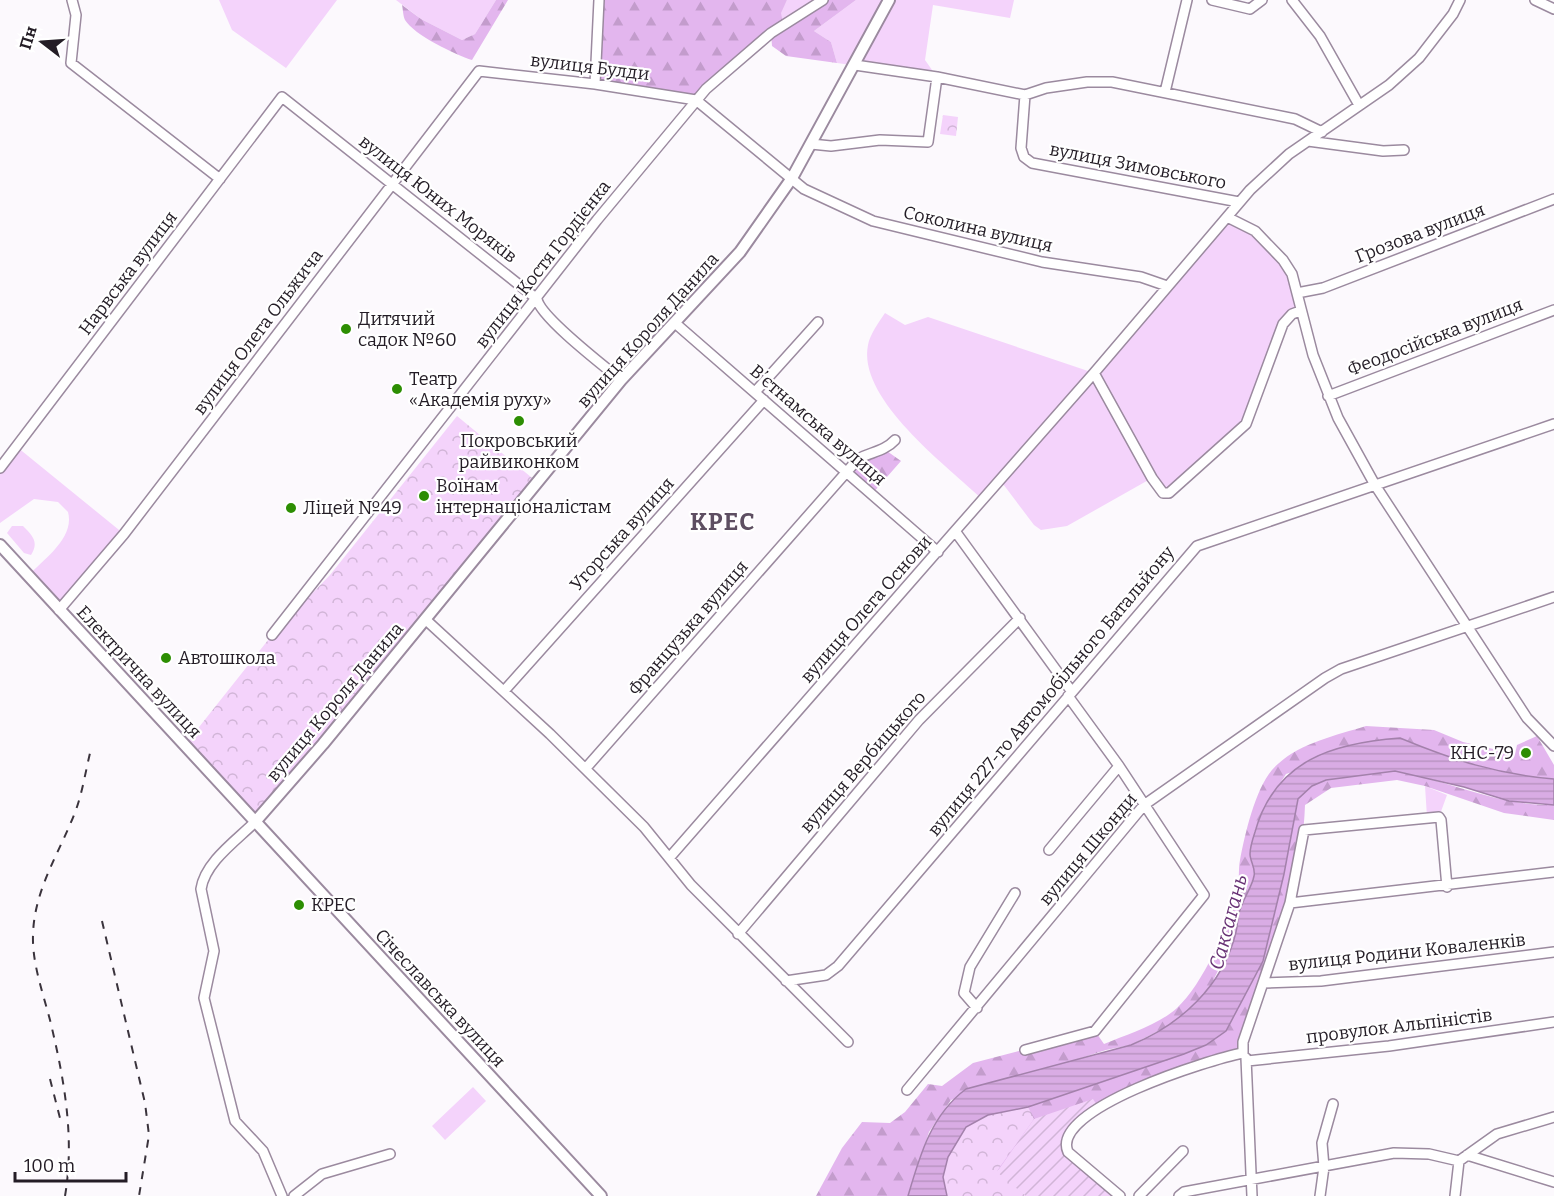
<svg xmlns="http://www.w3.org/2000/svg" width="1554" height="1196" font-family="Bitter,serif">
	<defs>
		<pattern id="forest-firs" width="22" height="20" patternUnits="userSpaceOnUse" patternTransform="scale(1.5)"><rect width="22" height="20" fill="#e3b6ee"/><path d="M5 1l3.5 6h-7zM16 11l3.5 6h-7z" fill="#c39ccc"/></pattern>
		<pattern id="park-crowns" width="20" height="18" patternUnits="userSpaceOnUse" patternTransform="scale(1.5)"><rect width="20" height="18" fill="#f4d3fb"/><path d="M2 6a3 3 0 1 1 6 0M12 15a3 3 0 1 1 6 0" fill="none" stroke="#d1b5d7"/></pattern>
		<pattern id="garden-furrows" width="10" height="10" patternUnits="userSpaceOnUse" patternTransform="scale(1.5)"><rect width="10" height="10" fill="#f4d3fb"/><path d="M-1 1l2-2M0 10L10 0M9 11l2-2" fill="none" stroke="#d1b5d7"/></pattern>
		<pattern id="water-rules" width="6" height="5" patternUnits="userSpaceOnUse" patternTransform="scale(1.5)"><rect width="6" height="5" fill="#d9ace4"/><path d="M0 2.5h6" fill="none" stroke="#ba94c3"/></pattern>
	</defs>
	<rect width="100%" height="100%" fill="#fcf9fd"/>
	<path fill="#f4d3fb" d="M219,0H337L286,68L232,30Z
		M396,0H496L475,34L462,40L421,19Z
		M787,0H823L783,24L780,13Z
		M856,0H1014L1010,18L933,5L925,60L937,77L837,63L831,42L814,31Z
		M1227,217L1245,226L1283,260L1300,311L1287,319L1252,413L1169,493L1152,478L1067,526L1041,530L1034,525L1000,480L982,499C947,466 857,399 868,345C870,334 879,322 885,313L905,325L928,317L1094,373Z
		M17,447L124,534L59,610L28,576C44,559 75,538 68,512L58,502L34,499L0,523V468Z
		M12,526H23C33,536 39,542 31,555L24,553L7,533Z
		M1425,786L1447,795L1439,817H1427Z
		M473,1087L486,1101L445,1140L432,1126Z"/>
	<path fill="url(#forest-firs)" d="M496,0H508L472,60C456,55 414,35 405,20C403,16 403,9 402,5L421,19L462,40L475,34Z
		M599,0H787L781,13L783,23L823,0H856L814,31L831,42L837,63L786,56L772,46L771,33L696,100L595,84Z
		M884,449L901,461L872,494L847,472L858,459Z
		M1366,726L1434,730L1463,742L1515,754L1517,745L1537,736L1554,765V779C1496,774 1453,760 1400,738L1286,774L1268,802L1255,830L1254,876L1239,912L1236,934L1210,987L1184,1015L1166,1027L1131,1045L1106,1050L951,1100L929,1132L908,1196H816L842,1148L862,1122L890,1123L905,1112L928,1084L942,1086L973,1063L1095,1031L1104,1044C1128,1034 1158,1025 1177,1008C1203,984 1229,925 1237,891C1240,881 1238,870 1240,860C1245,834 1255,790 1272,770C1295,744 1334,736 1366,726Z
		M1395,771C1447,780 1501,807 1554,805V820L1504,813L1425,786L1397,780L1331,788L1305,805C1302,891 1268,972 1243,1053L1128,1091L997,1171L1026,1196H947L966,1127L1184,1054L1226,1031L1263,961L1284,874L1298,799L1312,786L1326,780Z"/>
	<path fill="url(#park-crowns)" d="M943,115L958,117L956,136L940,134Z
		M457,416L537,482L255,822L184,746L272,635L330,575Z
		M1028,1107L1034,1119L997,1171L1026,1196H947L943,1177L948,1157L966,1127L988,1115Z"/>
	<path fill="url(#garden-furrows)" d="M1093,1099L1098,1107L1065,1145L1120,1196H1026L997,1172L1034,1119Z"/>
	<path fill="url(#water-rules)" stroke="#a381ab" stroke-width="1.5" d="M1400,738C1453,760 1496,774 1554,779V805L1509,801L1464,787L1395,771L1326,780L1312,786L1298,799L1284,874L1263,961L1226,1031L1206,1045L1184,1054L1028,1107L988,1115L966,1127L948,1157L943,1177L947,1196H908C920,1155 931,1115 966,1089L1131,1045C1180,1025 1223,986 1236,932C1238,925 1237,917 1240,910C1243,899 1252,887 1254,876C1256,869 1250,861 1250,854C1250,847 1253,838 1255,832C1275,760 1333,743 1400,738Z"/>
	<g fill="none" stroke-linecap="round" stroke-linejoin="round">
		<g stroke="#9b8a9f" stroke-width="12">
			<path id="minor" d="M72,0L76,15L71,63L220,179
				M1212,0L1250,9L1262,0
				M1292,0L1320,36L1359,105
				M1535,0L1554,9
				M855,65L937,77L1025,95L1046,88L1087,82H1112L1295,119L1322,132
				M595,84L599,0
				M1165,92L1187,0
				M1025,95L1021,148L1024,157L1032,163L1239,202
				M1308,141L1383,151L1404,150
				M811,144L831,146L880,140L928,142L937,77
				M1227,217L1255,231L1283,260L1292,274L1313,355L1338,418L1375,485L1527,718L1554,746
				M1297,293L1323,288L1554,199
				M675,323L938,552
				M1094,373L1152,478L1163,493H1169L1246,424L1283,324L1292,314L1300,311
				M755,392L818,322
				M1328,396L1554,310
				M0,468L282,97L537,299C540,317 604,366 621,380
				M955,531L1094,373L1250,190L1289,154L1389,85L1419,58L1453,14L1460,0
				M59,610L124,534L479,71L595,84L696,100L804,189L873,221L1042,262L1141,277L1167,286
				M425,619L550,734L644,827L691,885L848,1042
				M272,635L597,220L706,89L771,33L823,0
				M504,691L764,400
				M586,768L858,459C871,452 885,451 895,440
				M255,822C237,840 205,862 201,889L214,951L204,998L235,1121L263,1151L282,1196
				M1049,850L1119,766
				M670,857L955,531L1072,692
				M1290,903L1554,872
				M738,934L919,720L1020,618
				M786,981L826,975L838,966L1197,546L1554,424
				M1264,983L1321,981L1554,952
				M977,1008L964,993L970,967L1015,893
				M1025,1050L1095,1031L1204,895L1119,766L1068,696
				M1246,1058L1252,1196
				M1247,1061L1389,1046L1554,1022
				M907,1090L1144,805L1325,678L1341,669L1554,597
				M1467,1155L1554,1182
				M294,1196L322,1174L390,1154
				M1120,1196L1068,1152C1049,1109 1211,1059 1243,1053V1042L1290,903L1304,830L1439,817L1441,820L1447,887
				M1139,1196L1183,1151
				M1179,1196L1184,1192L1394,1153L1429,1154L1459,1161L1497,1134L1554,1117
				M1320,1196L1324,1167L1322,1143L1333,1104
				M1455,1196L1459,1161"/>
		</g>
		<g stroke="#9b8a9f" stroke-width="14">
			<path id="major" d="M0,545L601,1196
				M255,822L323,744L621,380L740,252L792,178L889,0"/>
		</g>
		<use href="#minor" stroke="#fff" stroke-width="9"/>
		<use href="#major" stroke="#fff" stroke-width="10"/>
		<path stroke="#3a333c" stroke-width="2" stroke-dasharray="8 8" stroke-linecap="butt" d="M102,921L145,1103L149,1135L139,1196
			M50,1079L61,1122
			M65,1196C75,1137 64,1078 50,1020C43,993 32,963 33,935C34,891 58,855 74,815C82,795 85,774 90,753"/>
	</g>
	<g fill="#2d8e03" stroke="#fff" stroke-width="2">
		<circle cx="346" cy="329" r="6"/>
		<circle cx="397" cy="389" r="6"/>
		<circle cx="519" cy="421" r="6"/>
		<circle cx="424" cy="496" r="6"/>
		<circle cx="291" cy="508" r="6"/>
		<circle cx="166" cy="658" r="6"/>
		<circle cx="1526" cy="753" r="6"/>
		<circle cx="299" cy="905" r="6"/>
	</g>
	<g text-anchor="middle" stroke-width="4.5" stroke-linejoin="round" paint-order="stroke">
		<g font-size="18" fill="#241d26" stroke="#fff">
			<text transform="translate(590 67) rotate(7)" y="6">вулиця Булди</text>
			<text transform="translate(1138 166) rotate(11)" y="6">вулиця Зимовського</text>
			<text transform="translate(438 199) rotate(38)" y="6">вулиця Юних Моряків</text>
			<text transform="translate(978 229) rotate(13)" y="6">Соколина вулиця</text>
			<text transform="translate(1420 233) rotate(-21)" y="6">Грозова вулиця</text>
			<text transform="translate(543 264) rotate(-52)" y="6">вулиця Костя Гордієнка</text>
			<text transform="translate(128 273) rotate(-53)" y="6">Нарвська вулиця</text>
			<text transform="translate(648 330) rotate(-48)" y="6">вулиця Короля Данила</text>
			<text transform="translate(258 332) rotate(-53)" y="6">вулиця Олега Ольжича</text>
			<text transform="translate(1435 337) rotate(-21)" y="6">Феодосійська вулиця</text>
			<text transform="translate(818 425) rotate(41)" y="6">Вʼєтнамська вулиця</text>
			<text transform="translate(622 534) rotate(-48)" y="6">Угорська вулиця</text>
			<text transform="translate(866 609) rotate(-49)" y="6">вулиця Олега Основи</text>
			<text transform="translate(688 628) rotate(-49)" y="6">Французька вулиця</text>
			<text transform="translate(139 672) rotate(47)" y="6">Електрична вулиця</text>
			<text transform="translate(1051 691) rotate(-50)" y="6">вулиця 227-го Автомобільного Батальйону</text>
			<text transform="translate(335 702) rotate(-50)" y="6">вулиця Короля Данила</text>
			<text transform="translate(863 762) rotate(-49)" y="6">вулиця Вербицького</text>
			<text transform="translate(1088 849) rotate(-50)" y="6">вулиця Шконди</text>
			<text transform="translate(1407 952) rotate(-6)" y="6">вулиця Родини Коваленків</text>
			<text transform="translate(440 998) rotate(47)" y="6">Січеславська вулиця</text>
			<text transform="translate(1399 1026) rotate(-7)" y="6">провулок Альпіністів</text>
		</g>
		<g font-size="18" fill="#241d26" stroke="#fff" text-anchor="start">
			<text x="358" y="325">Дитячий<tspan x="358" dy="21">садок №60</tspan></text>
			<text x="409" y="385">Театр<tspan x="409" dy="21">«Академія руху»</tspan></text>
			<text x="519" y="447" text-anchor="middle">Покровський<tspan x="519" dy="21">райвиконком</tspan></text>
			<text x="436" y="492">Воїнам<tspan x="436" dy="21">інтернаціоналістам</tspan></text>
			<text x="303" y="514">Ліцей №49</text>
			<text x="178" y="664">Автошкола</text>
			<text x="1514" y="759" text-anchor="end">КНС-79</text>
			<text x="311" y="911">КРЕС</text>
		</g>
		<g font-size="20" font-style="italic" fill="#693376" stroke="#fff">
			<text transform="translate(1228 922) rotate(-75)" y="7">Саксагань</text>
		</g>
		<g font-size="24" font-weight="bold" letter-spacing="1.5" fill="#5e4f62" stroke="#fff">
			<text x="723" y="530">КРЕС</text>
		</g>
	</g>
	<g transform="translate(42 42) rotate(287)" stroke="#ffffff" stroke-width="4.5" paint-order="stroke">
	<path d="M0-4.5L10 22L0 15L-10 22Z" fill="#241d26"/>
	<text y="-9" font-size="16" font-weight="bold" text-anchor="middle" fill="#241d26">Пн</text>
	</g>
	<path d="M15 1172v9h111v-9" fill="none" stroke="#241d26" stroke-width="3"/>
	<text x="24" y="1172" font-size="18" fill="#241d26" stroke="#ffffff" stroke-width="4.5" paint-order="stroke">100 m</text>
</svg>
